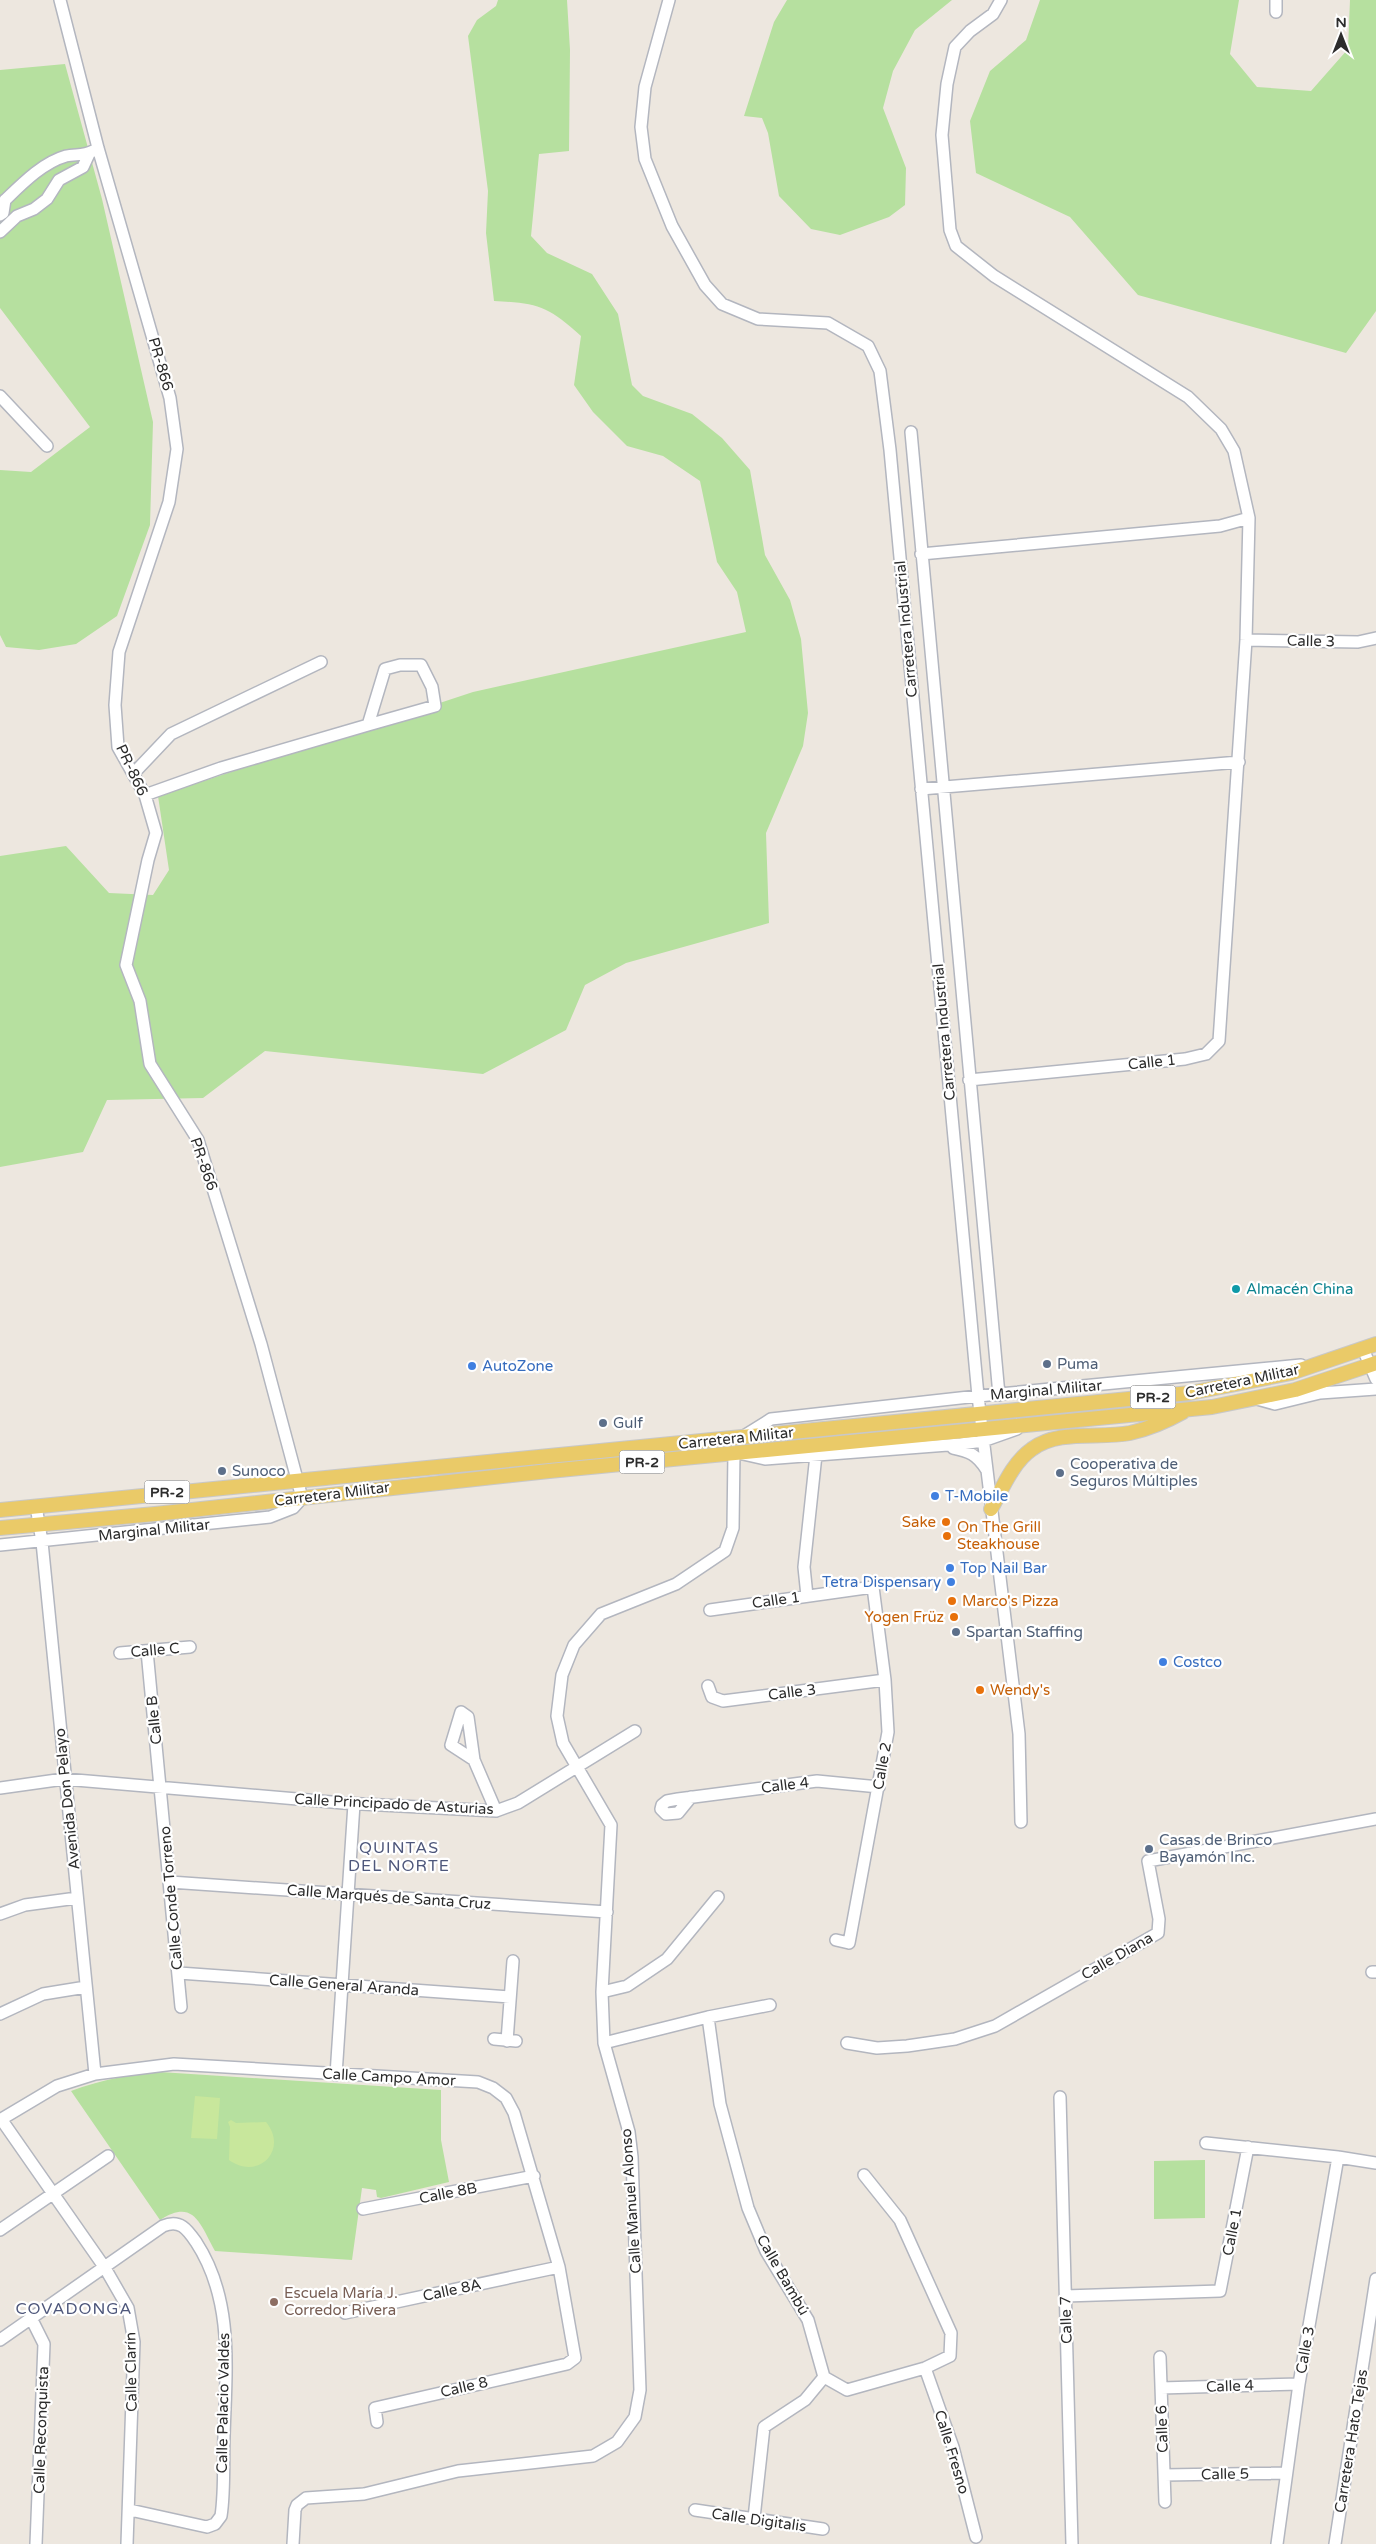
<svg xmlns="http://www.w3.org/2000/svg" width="1376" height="2544" font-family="'Varela Round',sans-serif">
	<rect width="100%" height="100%" fill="#ede7df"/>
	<path fill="#b6e09f" d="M498,0H567L570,50L569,151L539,154L531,236L547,253L592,274L618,314L632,385L643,396L692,414L722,438L750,470L765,555L790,600L801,639L808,713L803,746L766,833L769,923L626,963L585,985L566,1030L483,1074L265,1051L203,1098L107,1100L83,1152L0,1167V856L66,846L109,893L153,895L169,870L158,796L473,692L746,632L737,592L717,562L700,481L663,456L627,446L593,412L574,385L581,336C548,306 537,303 494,301L486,233L488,191L468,36L477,20L496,6Z
		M787,0H952L915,30L893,71L883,108L906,168L905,205L889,217L840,235L811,229L779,196L768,133L762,118L744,116L774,22Z
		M1040,0H1239L1230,54L1257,87L1311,91L1348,49L1350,0H1376V311L1346,353L1138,295L1070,217L976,173L970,121L990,71L1026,40Z
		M65,64L102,199L153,422L150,525L117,616L76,644L39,650L6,647L0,635V470L31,472L90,427L0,308V70Z
		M160,2072L441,2090V2140L449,2182L381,2198L377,2197L376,2190L362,2188L352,2260L215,2251C200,2224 194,2198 160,2220L71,2091C101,2080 129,2074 160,2072Z
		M1205,2160V2218L1154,2219V2161Z"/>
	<path fill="#c8e79c" d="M195,2096L220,2098L217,2139L191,2138Z
		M231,2120L236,2123L266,2122C289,2150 258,2181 229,2160L230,2127L228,2122Z"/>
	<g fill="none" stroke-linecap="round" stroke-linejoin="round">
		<g stroke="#b3b6bf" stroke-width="14">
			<path id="minor" d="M669,0L645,87L641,127L645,159L672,226L705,285L722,304L758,319L828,323L868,346L880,371L890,450L978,1396L1019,1734L1021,1822
				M1276,12V0
				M0,205C19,187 41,163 66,156C75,154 85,156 93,151
				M0,215L3,213L5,200
				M0,232L17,216L34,209L47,199L59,180L83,167L89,154
				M0,396L47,446
				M911,432L999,1395
				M921,554L1220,526L1249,518
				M1246,640L1358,642L1376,638
				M134,773L171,734L321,662
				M921,789L1239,762
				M145,795L221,768L368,725L385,669L400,665H421L432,687L435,706L368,725
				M969,1080L1185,1059L1206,1054L1219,1041L1246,640L1249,518L1234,451L1221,429L1188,397L994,276L956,246L950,230L942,135L947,84L955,47L970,31L993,14L1001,0
				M1363,1349L1376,1379
				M1257,1399L1275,1404L1320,1393L1376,1389
				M744,1436L771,1419L978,1396L1301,1365
				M953,1448C969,1451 977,1455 986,1469
				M36,1506L42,1542L95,2074
				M0,1545L270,1517L293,1508L302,1498L261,1344L198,1140L150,1064L140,1001L126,965L148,860L156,833L145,795L118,747L115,705L119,652L169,502L177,449L170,398L98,148L60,0
				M807,1596L804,1567L816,1455
				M710,1610L873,1587L885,1680L888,1732L849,1943L836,1940
				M147,1651L181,2007
				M120,1653L190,1647
				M708,1686L712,1697L723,1701L885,1680
				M461,1712L468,1717L474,1760L451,1745Z
				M474,1760L496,1811
				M0,1788L64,1779L343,1803L496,1811L518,1803L635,1731
				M691,1797L678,1813L666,1814L661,1809L662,1805L667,1801L678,1799L817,1781L879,1787
				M170,1882L607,1912
				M0,1914L25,1905L77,1898
				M1372,1972H1376
				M179,1973L510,1997
				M602,1992L627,1986L667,1959L718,1897
				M0,2014L43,1994L86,1987
				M708,2017L720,2104L748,2208L766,2251L808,2320L824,2377L847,2390L925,2368L950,2356L951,2333L900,2220L864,2175
				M494,2039L516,2041
				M507,2041L513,1961
				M604,2043L708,2017L770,2005
				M847,2043L877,2048L907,2046L955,2039L995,2026L1158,1933L1159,1919L1148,1861L1376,1819
				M336,2075L354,1804
				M1060,2097L1072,2544
				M1,2119L105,2268L128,2308L134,2342L127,2544
				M0,2120L57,2086L95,2074L174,2064L478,2082L493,2088L506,2098L514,2113L559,2267L575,2358L567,2364L375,2408L377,2422
				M1206,2143L1338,2157L1376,2163
				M363,2209L534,2176
				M0,2230L108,2156
				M1065,2296L1220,2291L1248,2147
				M345,2313L559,2267
				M31,2318L44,2344L36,2544
				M0,2340L163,2226C180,2219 187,2229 196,2242C234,2300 226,2369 224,2436C223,2462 225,2490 221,2516L215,2524L207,2527L130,2510
				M1160,2357L1165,2502
				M925,2368L953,2447L976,2537
				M1161,2388L1299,2384
				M1164,2475L1286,2473
				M695,2510L823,2529
				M754,2518L764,2427L805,2400L824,2377
				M293,2544L295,2510L297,2505L306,2498L364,2494L458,2471L593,2456L617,2442L635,2417L640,2390L632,2157L629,2132L604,2043L602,1992L611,1825L563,1743L557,1716L562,1675L574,1645L601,1614L676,1584L725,1551L733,1528L734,1452L765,1459L961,1444L983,1441L1017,1429
				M1277,2544L1299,2384L1338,2157
				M1335,2544L1376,2279"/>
		</g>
		<g stroke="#c8c8c8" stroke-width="16">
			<path id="major" d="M991,1509C1002,1489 1013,1462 1032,1449C1059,1429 1098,1439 1130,1433C1148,1429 1167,1421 1183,1412
				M0,1510L1190,1393L1291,1373L1376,1344
				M0,1528L155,1514L549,1471L1212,1407L1295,1390L1376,1363"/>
		</g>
		<use href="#minor" stroke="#fff" stroke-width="11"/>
		<use href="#major" stroke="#eaca68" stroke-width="14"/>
	</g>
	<circle fill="#0f9aa8" stroke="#fff" stroke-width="2" cx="1236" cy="1289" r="5"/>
	<g fill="#5c6f8a" stroke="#fff" stroke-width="2">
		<circle cx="1047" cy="1364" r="5"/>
		<circle cx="603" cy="1423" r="5"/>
		<circle cx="222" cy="1471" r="5"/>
		<circle cx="1060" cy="1473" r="5"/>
		<circle cx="956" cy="1632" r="5"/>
		<circle cx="1149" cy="1849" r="5"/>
	</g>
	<g fill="#3f7fe0" stroke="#fff" stroke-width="2">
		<circle cx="472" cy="1366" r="5"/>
		<circle cx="935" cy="1496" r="5"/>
		<circle cx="950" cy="1568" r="5"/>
		<circle cx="951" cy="1582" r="5"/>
		<circle cx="1163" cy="1662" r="5"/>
	</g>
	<g fill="#e8710a" stroke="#fff" stroke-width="2">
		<circle cx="946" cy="1522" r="5"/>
		<circle cx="947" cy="1536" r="5"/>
		<circle cx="952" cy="1601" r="5"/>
		<circle cx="954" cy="1617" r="5"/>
		<circle cx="980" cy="1690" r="5"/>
	</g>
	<circle fill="#8d6e63" stroke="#fff" stroke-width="2" cx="274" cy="2302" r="5"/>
	<g text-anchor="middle" stroke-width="4.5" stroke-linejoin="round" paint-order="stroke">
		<g fill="#fff" stroke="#6b6b6b" stroke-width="1">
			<rect x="1130.5" y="1385.5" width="45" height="23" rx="4"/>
			<rect x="619.5" y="1450.5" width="45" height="23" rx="4"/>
			<rect x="144.5" y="1480.5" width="45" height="23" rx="4"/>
		</g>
		<g font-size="14" font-weight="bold" fill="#2c2c2c">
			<text x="1153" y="1402">PR-2</text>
			<text x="642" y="1467">PR-2</text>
			<text x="167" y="1497">PR-2</text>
		</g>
		<g font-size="15" fill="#2c2c2c" stroke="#fff">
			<text transform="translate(161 364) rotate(74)" y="5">PR-866</text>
			<text transform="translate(906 629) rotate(-95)" y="5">Carretera Industrial</text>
			<text transform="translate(1311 641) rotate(1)" y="5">Calle 3</text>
			<text transform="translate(132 770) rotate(65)" y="5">PR-866</text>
			<text transform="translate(944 1032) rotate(-95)" y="5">Carretera Industrial</text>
			<text transform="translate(1152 1062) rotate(-6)" y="5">Calle 1</text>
			<text transform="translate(204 1164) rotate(71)" y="5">PR-866</text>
			<text transform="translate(1242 1381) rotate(-12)" y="5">Carretera Militar</text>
			<text transform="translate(1046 1390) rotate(-5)" y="5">Marginal Militar</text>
			<text transform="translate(736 1438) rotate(-6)" y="5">Carretera Militar</text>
			<text transform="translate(332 1494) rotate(-7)" y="5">Carretera Militar</text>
			<text transform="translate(154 1530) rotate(-6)" y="5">Marginal Militar</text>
			<text transform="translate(776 1600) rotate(-8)" y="5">Calle 1</text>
			<text transform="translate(155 1650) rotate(-5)" y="5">Calle C</text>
			<text transform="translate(792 1692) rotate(-7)" y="5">Calle 3</text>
			<text transform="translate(154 1720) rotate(-96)" y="5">Calle B</text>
			<text transform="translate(882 1766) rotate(-80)" y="5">Calle 2</text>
			<text transform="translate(785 1785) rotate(-7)" y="5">Calle 4</text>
			<text transform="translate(67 1799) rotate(-96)" y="5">Avenida Don Pelayo</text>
			<text transform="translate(394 1804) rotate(3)" y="5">Calle Principado de Asturias</text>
			<text transform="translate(389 1897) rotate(4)" y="5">Calle Marqués de Santa Cruz</text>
			<text transform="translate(171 1898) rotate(-95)" y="5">Calle Conde Torreno</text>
			<text transform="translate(1117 1956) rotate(-30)" y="5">Calle Diana</text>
			<text transform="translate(344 1985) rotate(4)" y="5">Calle General Aranda</text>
			<text transform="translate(389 2077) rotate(3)" y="5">Calle Campo Amor</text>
			<text transform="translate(448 2193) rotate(-11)" y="5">Calle 8B</text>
			<text transform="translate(631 2201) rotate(-94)" y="5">Calle Manuel Alonso</text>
			<text transform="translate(1232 2232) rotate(-79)" y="5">Calle 1</text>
			<text transform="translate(783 2275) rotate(60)" y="5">Calle Bambú</text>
			<text transform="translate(452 2290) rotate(-12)" y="5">Calle 8A</text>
			<text transform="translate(1066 2320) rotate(-92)" y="5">Calle 7</text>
			<text transform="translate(1305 2350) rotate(-80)" y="5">Calle 3</text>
			<text transform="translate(131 2372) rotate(-91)" y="5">Calle Clarín</text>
			<text transform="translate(1230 2386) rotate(-2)" y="5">Calle 4</text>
			<text transform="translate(464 2387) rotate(-13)" y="5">Calle 8</text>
			<text transform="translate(223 2403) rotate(-89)" y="5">Calle Palacio Valdés</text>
			<text transform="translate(1162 2429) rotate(-92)" y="5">Calle 6</text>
			<text transform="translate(41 2430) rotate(-88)" y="5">Calle Reconquista</text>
			<text transform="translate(1351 2441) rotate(-81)" y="5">Carretera Hato Tejas</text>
			<text transform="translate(952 2452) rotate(73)" y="5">Calle Fresno</text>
			<text transform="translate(1225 2474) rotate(-1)" y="5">Calle 5</text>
			<text transform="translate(759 2520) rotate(8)" y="5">Calle Digitalis</text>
		</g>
		<g font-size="15" fill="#0d838f" stroke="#fff" text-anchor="start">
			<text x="1246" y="1294">Almacén China</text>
		</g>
		<g font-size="15" fill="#4e5e75" stroke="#fff" text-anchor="start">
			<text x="1057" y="1369">Puma</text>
			<text x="613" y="1428">Gulf</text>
			<text x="1070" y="1469">Cooperativa de<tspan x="1070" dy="17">Seguros Múltiples</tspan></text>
			<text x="232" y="1476">Sunoco</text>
			<text x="966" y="1637">Spartan Staffing</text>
			<text x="1159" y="1845">Casas de Brinco<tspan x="1159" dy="17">Bayamón Inc.</tspan></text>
		</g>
		<g font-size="15" fill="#366cbe" stroke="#fff" text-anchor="start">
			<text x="482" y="1371">AutoZone</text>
			<text x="945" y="1501">T-Mobile</text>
			<text x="960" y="1573">Top Nail Bar</text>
			<text x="941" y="1587" text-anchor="end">Tetra Dispensary</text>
			<text x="1173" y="1667">Costco</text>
		</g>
		<g font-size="15" fill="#c56008" stroke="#fff" text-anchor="start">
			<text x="936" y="1527" text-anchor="end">Sake</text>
			<text x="957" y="1532">On The Grill<tspan x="957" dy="17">Steakhouse</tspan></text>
			<text x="962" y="1606">Marco's Pizza</text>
			<text x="944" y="1622" text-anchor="end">Yogen Früz</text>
			<text x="990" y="1695">Wendy's</text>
		</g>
		<g font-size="15" fill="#785e54" stroke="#fff" text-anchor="start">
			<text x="284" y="2298">Escuela María J.<tspan x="284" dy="17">Corredor Rivera</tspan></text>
		</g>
		<g font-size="16" letter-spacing="1" fill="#4e577b" stroke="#fff">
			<text x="399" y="1853">QUINTAS<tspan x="399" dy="18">DEL NORTE</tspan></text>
			<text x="74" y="2314">COVADONGA</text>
		</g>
	</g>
	<g transform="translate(1341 35)" stroke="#ffffff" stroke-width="4" paint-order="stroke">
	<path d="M0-4L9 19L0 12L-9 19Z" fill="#2c2c2c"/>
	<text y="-8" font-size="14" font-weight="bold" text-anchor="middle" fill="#2c2c2c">N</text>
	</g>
</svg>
